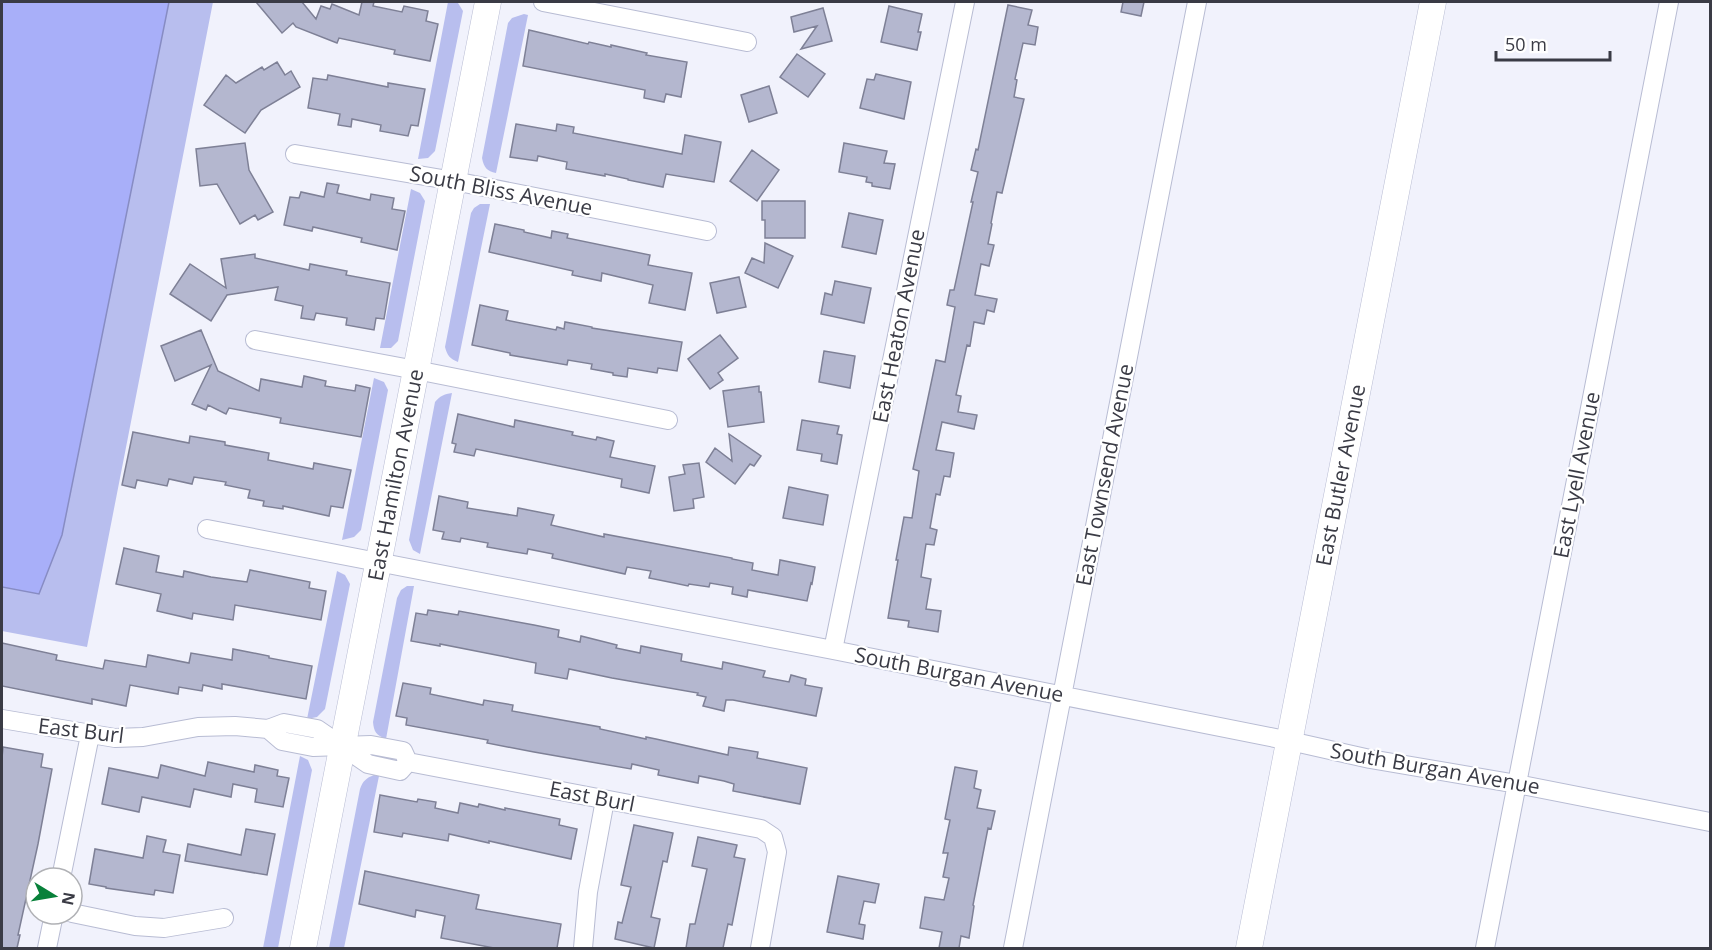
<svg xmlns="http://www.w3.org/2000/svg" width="1712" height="950" font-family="'Open Sans',sans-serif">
	<rect width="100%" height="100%" fill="#f1f2fc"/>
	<path fill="#b8beee" d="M2,2H213L87,647L2,631Z
		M448,2L458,3L463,11L435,151L428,158L418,159Z
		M524,14L528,15L496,173C487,171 484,168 482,158L508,23L512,18Z
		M411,189L420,193L425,201L398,341L391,348H380Z
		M480,204H490L458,362C450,359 447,355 445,347L471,213L474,208Z
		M374,378L384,382L388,390L361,530L354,537L342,540Z
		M452,393L420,554L413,550L409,540L435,402C440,396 444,394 452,393Z
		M337,571L345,575L350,584L325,709L317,717L307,719Z
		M407,586H414L386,739C376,735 374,732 373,722L397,598L401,590Z
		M300,756L308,760L312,770L278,948H263Z
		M374,775L379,776L344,948H329L360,789C363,781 366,778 374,775Z"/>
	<path fill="#a8aff9" stroke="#878cc3" stroke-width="1.5" d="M2,2H169L62,535L39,594L2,587Z"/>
	<path fill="#b4b7cf" stroke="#7e8096" stroke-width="1.5" d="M256,2H302L316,19L321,6L330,9L332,4L359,15L362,2H374L373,6L402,12L404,6L428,11L426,21L438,24L430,61L394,54L395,50L339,38L337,43L296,27L293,23L282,33Z
		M1123,2H1144L1141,16L1121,12Z
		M1008,5L1032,10L1028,25L1038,27L1035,45L1023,43L1015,79L1017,80L1014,97L1024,99L1002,193L997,192L991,223L992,224L988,244L994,245L989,266L981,264L975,295L997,299L994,312L987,310L984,324L974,322L970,346L967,345L956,395L961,396L958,412L977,415L974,429L942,422L936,450L954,453L950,477L944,476L940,495L936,494L930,528L937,530L934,545L926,544L921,577L931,579L926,609L941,611L938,632L908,627L909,621L888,618L898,560H896L904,517L912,518L919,471L913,469L936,360L945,362L955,307L947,305L950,290H954L973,202H971L978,172L971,170L976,149L978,150Z
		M889,6L922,14L918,32H921L917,50L881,42Z
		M823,8L832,41L801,49L817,26L794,32L791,17Z
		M529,30L588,44L589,42L611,47V45L647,53L646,55L687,62L681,97L666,94L664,102L644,98L645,90L523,66Z
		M797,54L825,74L808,97L780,77Z
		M277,62L285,75L291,71L300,87L261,110L245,133L204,105L226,75L236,83L262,67L264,70Z
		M876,74L911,82L904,119L860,108L867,79L874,80Z
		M328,75L388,87V83L425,89L418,126L411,125L408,136L380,131L381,125L352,119L351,127L338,125L340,114L308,108L313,78L327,80Z
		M769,86L777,113L749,122L741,95Z
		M516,124L556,131L557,124L574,127L573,133L682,154L685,135L721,142L714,182L666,174L663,187L628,180V179L605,174V176L566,169L567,162L538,156L537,161L510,157Z
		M245,143L249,170L273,212L258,220L255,215L240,224L217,184L200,186L196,149Z
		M844,143L887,151L884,163L895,164L890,189L872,186V183L866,182L867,177L839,172Z
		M752,150L779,170L757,201L730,181Z
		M327,183L339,185L337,193L370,200L371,194L394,198L392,209L405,211L397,250L361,242L362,238L313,227L312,231L284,225L290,197L299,198L301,192L324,197Z
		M762,201H805V238H765V220H762Z
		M849,213L883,220L876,254L842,247Z
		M495,224L524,230V232L551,238L552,231L568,234L567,238L650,255L648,265L692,273L685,310L649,303L653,285L602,273L601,281L572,275L573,271L489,252Z
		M765,243L793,256L778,288L745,273L752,258L764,263Z
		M255,254V258L309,270L310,264L347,271L346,275L390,283L384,319L376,318L374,330L346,325L347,318L316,313L314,320L301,318L303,306L275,300L278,287L227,295L211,321L170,294L190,264L226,288L221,259Z
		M739,277L746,307L717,313L710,283Z
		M835,281L871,288L864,323L821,314L825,293L832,295Z
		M480,305L508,311L506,320L556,330L557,327L564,329L565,322L592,327V328L682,342L677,371L658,368L657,373L628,368L627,377L613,375V373L591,369L592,364L568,360L567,365L510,355V353L472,345Z
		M201,330L218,371L259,391L261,379L302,387L304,376L326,381L325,386L355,391L356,385L370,388L361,437L280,423L281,418L229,408L226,414L208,405L206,410L192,404L211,365L175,381L161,346Z
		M720,335L738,358L718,373L723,380L710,389L688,359Z
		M824,351L855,356L850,388L819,382Z
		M759,386V392H761L764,422L728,427L723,391Z
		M458,414L514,427L515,420L573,432L572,435L596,440L597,437L614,441L610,457L655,466L649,493L621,487L622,479L476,449L474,456L454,452L456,444L452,443Z
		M802,420L839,426L837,434L842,435L837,464L821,461L822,454L797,450Z
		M133,432L189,443L190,436L225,442V445L269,453L268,460L313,469L314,463L351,470L343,508L331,506L329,516L283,506V509L263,506L264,501L248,498L250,490L225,485L226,482L194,477L192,484L169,479L167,486L137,480L135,488L122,485Z
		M729,434L761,456L754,466L750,464L735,484L706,462L715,448L732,461Z
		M699,463L704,497L693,499L694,508L674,511L669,477L685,474L683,465Z
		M789,487L828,495L823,525L783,518Z
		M439,496L468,502L467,508L517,516L518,508L554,515L551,525L604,537V534L732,558V559L753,563L752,570L778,575L780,560L815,567L812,584L811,583L807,601L748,590L747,597L732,594L733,587L710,583L709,587L689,584L688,586L674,583L649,578L651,571L627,567L625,574L552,558L553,554L528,549L527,554L487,547L488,543L461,538L460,542L442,539L444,532L433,530Z
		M124,548L159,556L156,572L183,577L184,571L211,577L247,582L250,570L310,582L309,588L326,591L321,620L235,605L233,620L193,613L192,619L157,611L161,594L116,584Z
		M428,610L458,615L459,611L534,625L559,630L558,637L580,642L581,636L617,645L616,648L640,653L641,646L682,654L681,661L722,669L723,662L765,671L763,677L789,682L791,675L806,679L805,685L822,688L816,716L733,700H726L724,711L703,706L706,697L697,695L698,693L612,678L569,669L567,679L535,673L536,663L440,644V646L411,641L416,613L427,615Z
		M2,643L57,655L56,660L103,669L105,660L146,667L148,655L189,663L191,653L232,660L233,649L269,656V658L312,666L306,699L222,684V689L203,685L202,691L179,687L178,694L130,685L126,706L92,699V704L2,686Z
		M403,683L431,688L430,694L483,705L484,700L513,705L512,711L600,727V729L646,739V737L656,739L728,755L729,747L758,752L757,758L807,768L800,804L733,791L734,784L724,781L699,776L698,783L658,775L659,770L632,764L631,769L534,752L487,743L488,740L406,725L407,718L396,716Z
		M3,747L43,754L41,767L52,769L38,844L18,935H20L17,948H2V758Z
		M208,762L254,772L255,765L278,770L277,776L289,778L283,807L255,802L257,789L233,784L231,797L194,789L190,807L142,797L139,812L102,804L109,768L158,778L161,765L205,776Z
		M955,767L977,771L974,788L981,790L977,808L995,811L991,829L988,828L973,905L974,906L969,938L961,936L959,948H939L942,932L920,928L925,897L944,900L949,878L943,877L948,853H943L950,820L945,819Z
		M380,795L417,802L418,799L436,802L435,808L458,813L460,803L478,807L479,804L505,810V808L560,819L559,825L577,829L571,859L489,841V843L449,834L448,841L403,833L402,837L374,832Z
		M634,825L673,833L667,862L663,861L651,917L660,919L654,948L615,939L618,922L622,923L631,887L621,885Z
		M246,829L275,834L267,875L185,861L188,844L241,855Z
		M147,836L166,840L163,852L180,855L173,893L155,890L154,895L106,888V887L89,884L95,849L143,858Z
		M698,837L737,845L734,857L745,859L732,925L728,924L723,948H686L690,924H695L707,869L692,866Z
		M365,871L479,895L476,909L561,924L557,948H494L441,938L445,916L416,910L415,917L359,904Z
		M838,876L879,884L875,903L864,901L859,924L865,925L863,939L827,932Z"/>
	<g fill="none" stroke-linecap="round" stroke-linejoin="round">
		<g stroke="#b8bcd3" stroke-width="20">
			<path id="street" d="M543,2L747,42
				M295,154L454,181L707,231
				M255,340L416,370L668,420
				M207,529L833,650L1290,741L1370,759L1517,784L1710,822
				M833,650L965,2
				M2,719L115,738L143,737L198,727L235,726L268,729L284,723L317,729L368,764L400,771L408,762
				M268,729L282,741L313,747L371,745L403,751L408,762
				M408,762L761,829L773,837L777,852L760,948
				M61,878L90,735
				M72,913L135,926L164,928L224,918
				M47,948L54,914
				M583,948L588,892L605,800
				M1013,948L1197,2
				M1485,948L1669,2"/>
		</g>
		<g stroke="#b8bcd3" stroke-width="27">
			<path id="secondary" d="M303,948L488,2
				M1249,948L1433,2"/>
		</g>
		<use href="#street" stroke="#fff" stroke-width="18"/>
		<use href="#secondary" stroke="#fff" stroke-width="26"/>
	</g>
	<g text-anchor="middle" stroke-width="4.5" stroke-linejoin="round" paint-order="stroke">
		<g font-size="21" fill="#3a3b45" stroke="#fff">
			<text transform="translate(501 191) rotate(11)" y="7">South Bliss Avenue</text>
			<text transform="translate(899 326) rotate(-79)" y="7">East Heaton Avenue</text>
			<text transform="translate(396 475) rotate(-79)" y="7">East Hamilton Avenue</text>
			<text transform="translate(1105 475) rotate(-79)" y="7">East Townsend Avenue</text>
			<text transform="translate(1341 475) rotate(-79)" y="7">East Butler Avenue</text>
			<text transform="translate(1577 475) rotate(-79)" y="7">East Lyell Avenue</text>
			<text transform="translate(959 675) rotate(11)" y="7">South Burgan Avenue</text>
			<text transform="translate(81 731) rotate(7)" y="7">East Burl</text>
			<text transform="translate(1435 769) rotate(10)" y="7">South Burgan Avenue</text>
			<text transform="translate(592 797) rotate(11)" y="7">East Burl</text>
		</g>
	</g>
	<rect width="1712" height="950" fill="none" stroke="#3a3b45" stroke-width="6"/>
	<g transform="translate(54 896) rotate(101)"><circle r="28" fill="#ffffff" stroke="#b0b1b5" stroke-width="1.5"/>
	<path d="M0-4.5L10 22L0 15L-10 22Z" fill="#08813a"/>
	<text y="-9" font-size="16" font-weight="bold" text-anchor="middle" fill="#3a3b45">N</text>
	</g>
	<path d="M1496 51v9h114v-9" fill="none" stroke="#3a3b45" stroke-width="3"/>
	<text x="1505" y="51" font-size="18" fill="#3a3b45" stroke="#ffffff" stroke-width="4.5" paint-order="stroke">50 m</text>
</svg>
